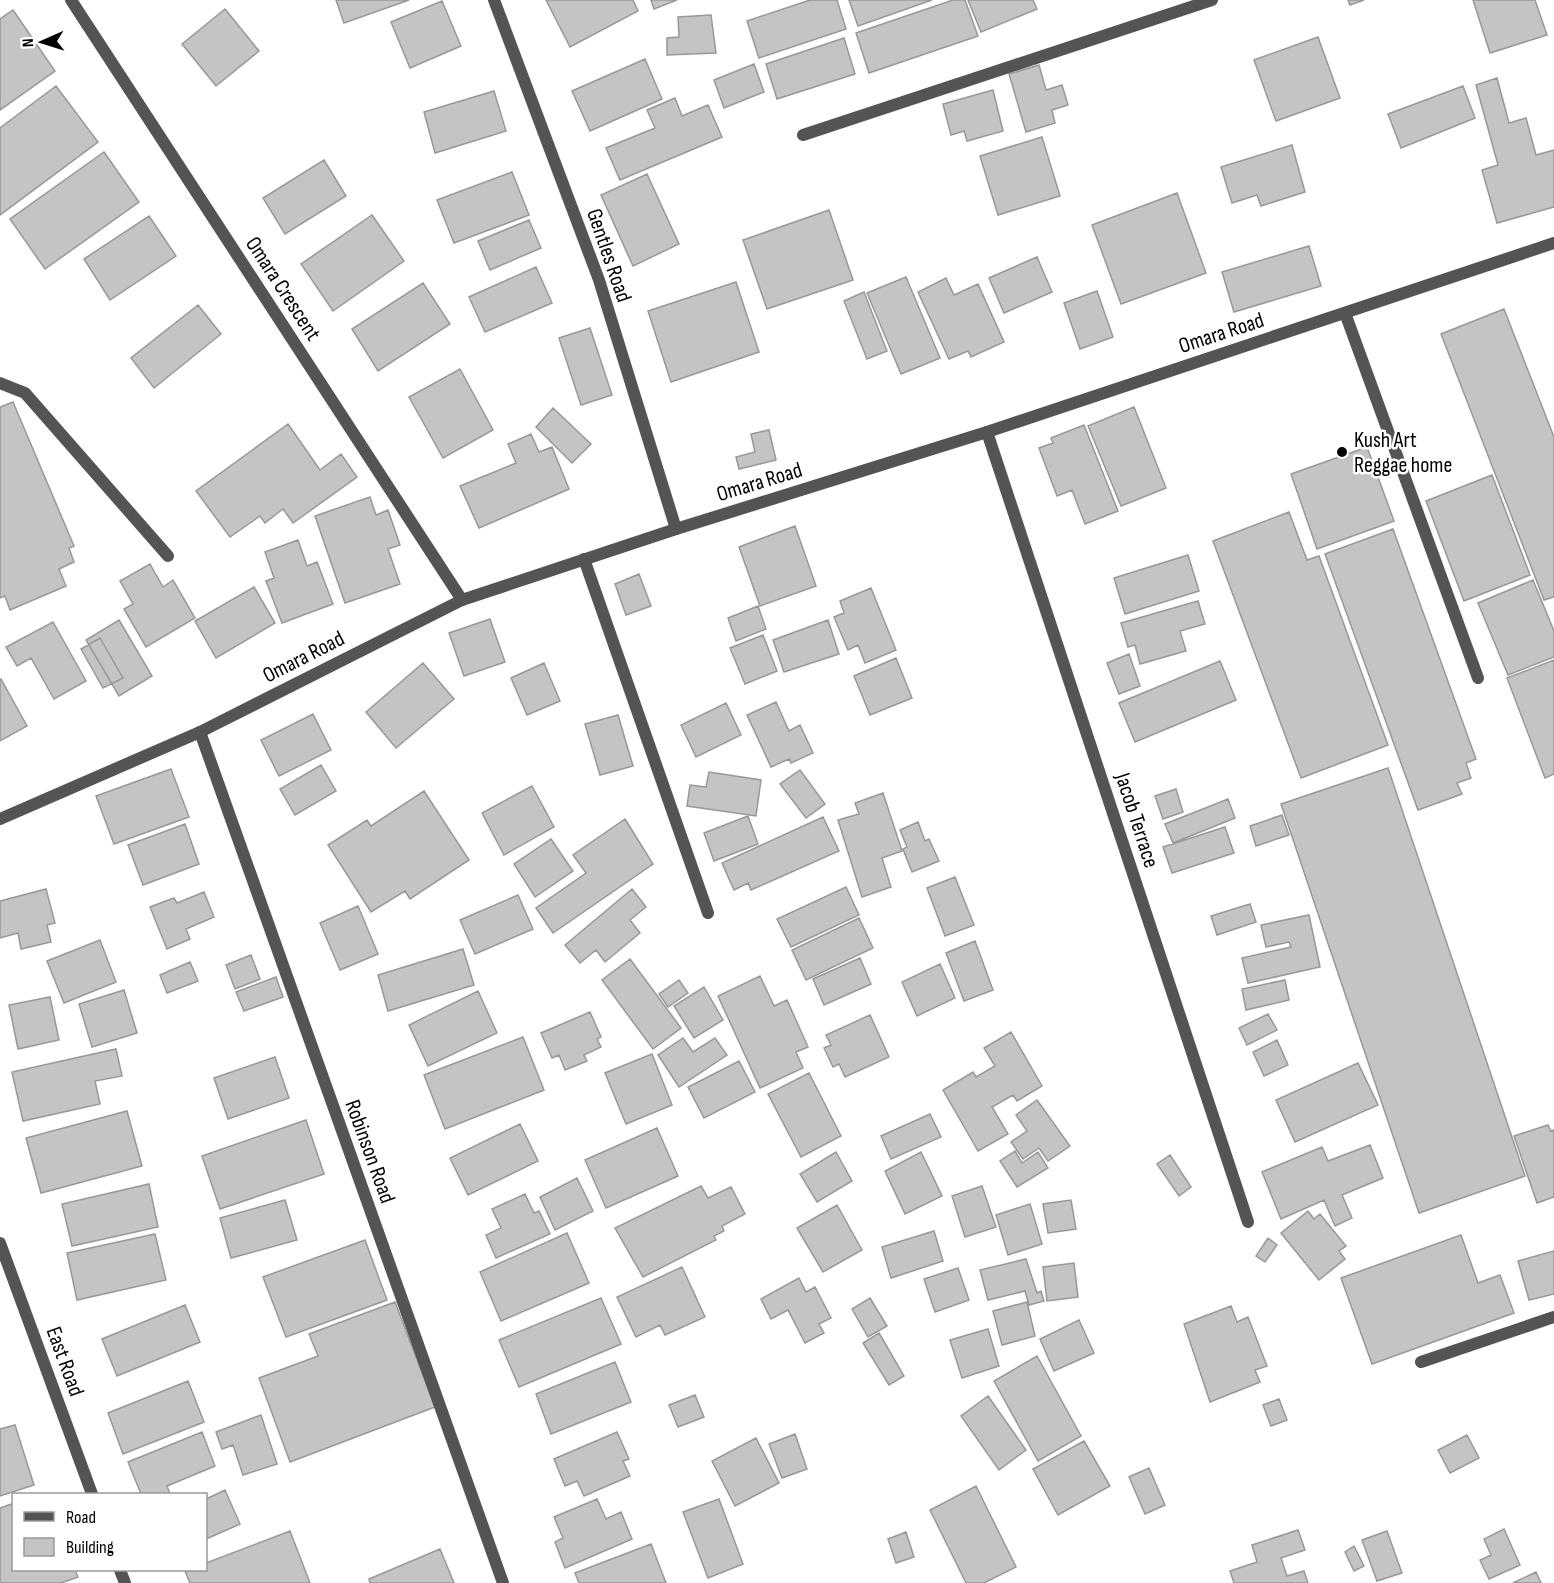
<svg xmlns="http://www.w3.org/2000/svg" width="1554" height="1583" font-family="'Sofia Sans Condensed',sans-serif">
	<rect width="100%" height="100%" fill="#fff"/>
	<path fill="#c4c4c4" stroke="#989898" stroke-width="1.5" d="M336,0H409L344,23Z
		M546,0H633L638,11L570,47Z
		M651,0H677L654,9Z
		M810,0H837L846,29L759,58L747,21Z
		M849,0H932L858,26Z
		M953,0H965L978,36L869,73L856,33Z
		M968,0H1033L1037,9L981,32Z
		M1348,0H1364L1350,5Z
		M1473,0H1535L1547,35L1490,53Z
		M442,1L461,46L410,68L391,22Z
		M225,9L259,51L216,86L182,44Z
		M13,10L55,71L0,110V19Z
		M711,15L716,53L667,55V38L679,37L678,17Z
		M1318,37L1340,98L1276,121L1254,60Z
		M844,38L855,74L777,99L766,64Z
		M645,59L662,99L590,131L572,91Z
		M754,64L764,92L724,108L714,80Z
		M1039,65L1046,90L1062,85L1068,105L1052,110L1055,123L1026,132L1009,74Z
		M1497,78L1509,123L1526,118L1536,155L1554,150V207L1497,223L1482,170L1498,165L1476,85Z
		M56,86L98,142L0,215V128Z
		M1463,86L1475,118L1401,148L1388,114Z
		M993,90L1003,131L967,141L964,131L951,135L943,104Z
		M494,91L506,131L435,153L424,112Z
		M675,98L682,116L708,105L722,137L620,180L606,148L655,128L647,110Z
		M1042,137L1060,196L998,215L980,156Z
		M1292,145L1305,192L1261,206L1257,195L1232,203L1221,167Z
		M104,152L139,202L45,269L10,219Z
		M324,160L346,196L285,234L263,198Z
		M512,172L529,215L454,243L437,200Z
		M647,174L679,244L633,266L601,195Z
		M1177,193L1206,273L1121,304L1092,225Z
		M829,210L853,280L767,309L743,240Z
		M372,215L404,261L333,311L301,264Z
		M149,216L176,256L110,300L84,259Z
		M529,220L541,248L490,270L478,241Z
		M1309,246L1321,286L1234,312L1222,272Z
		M1037,257L1052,292L1004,313L989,278Z
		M536,267L552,303L485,332L469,297Z
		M906,277L940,358L901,374L867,293Z
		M946,278L954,295L978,284L1004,342L971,357L968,351L949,359L918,292Z
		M736,282L759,352L671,382L648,311Z
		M423,283L450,324L378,371L352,329Z
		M1097,291L1113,337L1080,349L1064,303Z
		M864,292L887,351L867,359L844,301Z
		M198,305L221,334L154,388L131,358Z
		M1504,309L1554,437V597L1544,600L1441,334Z
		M590,328L612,395L581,405L559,338Z
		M460,369L493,430L443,458L409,397Z
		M13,402L74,546L69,548L74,562L59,569L66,586L10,610L5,596L0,598V407Z
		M1134,407L1166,488L1121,506L1088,426Z
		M553,408L591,444L572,463L536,427Z
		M288,424L320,470L341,454L357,477L293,523L283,509L265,523L260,516L230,537L196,491Z
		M1084,425L1118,511L1085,524L1072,490L1057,496L1039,448L1053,443L1051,438Z
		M769,430L776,460L739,469L736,457L755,452L751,434Z
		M531,434L539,452L552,447L569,489L479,528L460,486L516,463L508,444Z
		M1367,447L1394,521L1317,549L1291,474Z
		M1492,475L1530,575L1464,601L1426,501Z
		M370,497L376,515L388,510L400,545L388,549L400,584L345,603L315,516Z
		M1289,512L1307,560L1319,556L1388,745L1301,778L1213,541Z
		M795,526L816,586L760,606L739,547Z
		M1393,529L1476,759L1466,763L1471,778L1457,783L1462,794L1418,810L1325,554Z
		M298,540L307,566L317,562L333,604L282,623L266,581L274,578L265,552Z
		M1188,555L1199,591L1125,614L1114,578Z
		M150,564L163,587L173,580L195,618L146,647L124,609L133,604L120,581Z
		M639,574L651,606L626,615L615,584Z
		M1533,580L1554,631V657L1508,675L1478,603Z
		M254,587L275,623L216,658L195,621Z
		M871,588L896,650L865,663L858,645L848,650L834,617L844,613L840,601Z
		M1198,601L1205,624L1180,631L1186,651L1140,664L1135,645L1128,647L1121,623Z
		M758,606L766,629L736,641L728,618Z
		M490,619L505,662L464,676L449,633Z
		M119,620L152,676L119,696L86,640Z
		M828,620L839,654L784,672L773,640Z
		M53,622L86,681L54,699L31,658L17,666L6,647Z
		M763,635L777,671L745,684L730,648Z
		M100,638L123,678L103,688L81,649Z
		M1129,654L1140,686L1119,694L1107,663Z
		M896,658L912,698L870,715L854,676Z
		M1554,660V774L1545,778L1507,678Z
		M1220,661L1236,700L1135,742L1119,703Z
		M423,663L454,699L396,748L366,712Z
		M544,663L560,701L527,715L511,678Z
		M1,679L27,726L0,741V680Z
		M776,702L789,731L800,725L813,753L791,763L789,759L771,767L747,715Z
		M726,703L741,735L696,757L681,725Z
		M313,714L331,750L279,776L261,740Z
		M618,715L633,766L600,775L585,724Z
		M321,765L336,791L295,815L280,789Z
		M1388,768L1525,1176L1419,1213L1281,804Z
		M171,769L189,817L114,844L96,796Z
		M800,770L825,804L806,818L780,784Z
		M709,772L761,780L756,816L687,806L690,785L706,787Z
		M532,786L554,827L504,855L482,813Z
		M1176,789L1183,812L1163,819L1155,796Z
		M424,791L469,860L410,899L405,891L371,912L328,845L367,820L371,826Z
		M883,793L902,851L882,858L891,887L862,897L838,820L859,814L855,803Z
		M1228,799L1235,818L1173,843L1165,824Z
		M1282,815L1289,835L1256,846L1250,826Z
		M748,816L758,844L714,861L704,833Z
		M823,817L839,851L751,890L748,883L734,890L722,863Z
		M625,819L653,864L553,933L536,908L586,873L573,855Z
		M918,822L925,841L929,839L939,861L912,872L903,849L907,847L900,830Z
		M185,824L199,864L143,885L128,845Z
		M1225,827L1234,853L1172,873L1163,847Z
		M551,839L573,871L535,897L514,864Z
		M955,877L974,925L945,936L927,888Z
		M846,887L859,915L791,947L777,919Z
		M46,889L55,923L47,925L51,942L21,949L18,933L0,938V901Z
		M632,889L646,907L630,920L640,933L605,962L596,950L580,963L565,945Z
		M204,892L214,917L186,929L190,939L167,949L150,907L174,898L177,903Z
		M518,895L533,929L475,954L460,920Z
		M1250,904L1256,922L1217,935L1211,916Z
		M358,906L378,954L340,970L320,923Z
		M1309,915L1320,967L1248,983L1242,958L1291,947L1289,942L1266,947L1261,925Z
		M859,918L873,948L806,980L792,950Z
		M100,940L116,982L64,1003L47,961Z
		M975,941L993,990L964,1001L946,953Z
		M463,949L474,985L388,1011L378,975Z
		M251,955L260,979L235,989L226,965Z
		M860,958L871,984L824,1005L813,979Z
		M630,959L681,1028L653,1049L602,980Z
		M190,962L198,981L167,993L160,975Z
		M940,964L955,998L917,1016L902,982Z
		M760,976L774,1006L787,1000L808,1047L796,1052L803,1068L760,1088L718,996Z
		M276,977L283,997L244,1011L236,992Z
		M679,980L688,993L668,1007L659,994Z
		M1285,980L1289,1000L1246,1010L1242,989Z
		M704,987L723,1020L694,1038L674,1006Z
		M124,990L137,1033L92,1047L79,1004Z
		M478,991L497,1033L428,1066L409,1025Z
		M50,997L59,1040L18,1049L9,1005Z
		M590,1012L601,1037L597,1039L601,1047L584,1055L587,1061L565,1070L559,1055L552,1058L541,1033Z
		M1268,1014L1277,1030L1247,1045L1239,1028Z
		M870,1015L889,1057L845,1077L839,1064L833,1067L824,1048L831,1045L826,1035Z
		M1011,1032L1042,1086L1017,1101L1013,1095L992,1107L1008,1134L978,1151L943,1090L973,1072L976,1077L995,1066L984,1048Z
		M523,1037L544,1090L445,1129L424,1075Z
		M683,1038L693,1052L715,1038L727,1055L679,1087L658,1055Z
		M1277,1040L1288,1065L1264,1076L1253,1052Z
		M116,1049L122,1076L95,1081L100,1104L23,1121L12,1072Z
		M652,1054L672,1105L626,1124L605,1073Z
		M275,1057L289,1098L228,1119L214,1078Z
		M739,1061L755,1092L704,1118L688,1087Z
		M1358,1063L1378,1105L1295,1142L1276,1100Z
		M809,1073L841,1136L801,1157L768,1094Z
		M1037,1100L1070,1146L1048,1161L1039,1148L1023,1159L1011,1142L1027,1131L1016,1115Z
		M127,1111L142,1166L41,1193L26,1138Z
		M930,1114L941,1137L891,1159L881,1136Z
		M306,1120L324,1174L220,1209L202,1156Z
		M520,1124L538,1161L468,1195L450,1158Z
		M1548,1125L1551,1131L1554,1130V1197L1537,1203L1514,1136Z
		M657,1128L678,1176L606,1208L585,1160Z
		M1370,1145L1383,1178L1342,1195L1352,1218L1335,1226L1324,1200L1281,1219L1262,1172L1322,1147L1328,1161Z
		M1015,1151L1022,1163L1038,1152L1048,1168L1017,1187L1000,1161Z
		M836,1152L852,1181L817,1202L800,1174Z
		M921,1152L942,1196L905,1214L885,1171Z
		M1170,1155L1191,1187L1179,1196L1157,1164Z
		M577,1178L593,1211L555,1230L540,1197Z
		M149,1184L158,1227L72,1246L62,1204Z
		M701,1186L708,1198L731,1187L745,1214L722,1226L724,1231L714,1236L716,1240L643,1277L615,1228Z
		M982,1186L996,1227L965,1237L952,1196Z
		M525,1194L534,1213L539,1211L550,1234L496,1258L486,1235L501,1228L492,1209Z
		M285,1200L297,1240L231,1258L220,1218Z
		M1071,1200L1076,1229L1048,1233L1043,1204Z
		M1030,1204L1042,1244L1008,1255L996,1215Z
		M837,1205L862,1250L823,1272L797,1228Z
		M1308,1211L1314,1219L1320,1214L1346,1246L1339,1251L1345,1259L1319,1280L1281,1233Z
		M934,1231L943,1261L891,1278L882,1247Z
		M567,1233L589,1283L501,1321L480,1272Z
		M155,1234L166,1280L77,1300L67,1253Z
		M1461,1235L1478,1283L1500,1275L1514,1313L1372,1364L1341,1278Z
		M1268,1238L1277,1245L1265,1262L1256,1256Z
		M365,1240L387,1300L286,1337L263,1277Z
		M1554,1251V1294L1529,1300L1518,1261Z
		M1026,1259L1037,1293L1041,1291L1044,1301L1029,1305L1025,1291L988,1300L980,1270Z
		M1074,1263L1078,1297L1047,1301L1043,1267Z
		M682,1267L705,1317L665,1335L660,1325L636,1337L617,1297Z
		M958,1268L969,1300L935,1312L924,1279Z
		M799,1278L806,1292L815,1287L831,1318L819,1324L824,1333L805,1343L788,1310L771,1319L761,1299Z
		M601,1298L621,1344L519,1387L499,1340Z
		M870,1298L887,1326L868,1337L852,1309Z
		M395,1302L435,1407L290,1462L259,1378L318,1356L309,1334Z
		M1027,1302L1035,1336L1002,1345L993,1311Z
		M185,1305L200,1342L117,1376L102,1339Z
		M1231,1306L1237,1322L1248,1317L1267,1366L1255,1370L1260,1382L1210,1402L1184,1324Z
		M1079,1320L1094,1353L1054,1371L1040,1339Z
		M988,1329L999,1366L962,1378L950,1340Z
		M879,1333L904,1376L889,1385L863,1343Z
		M1037,1356L1081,1436L1038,1461L994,1381Z
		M615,1362L631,1402L551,1434L536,1394Z
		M188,1381L204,1422L123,1454L108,1413Z
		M695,1395L704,1417L678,1427L669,1405Z
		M988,1396L1026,1450L999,1470L961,1416Z
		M1279,1399L1287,1420L1271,1426L1263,1405Z
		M261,1415L277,1464L243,1475L233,1445L222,1449L216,1432Z
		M15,1425L34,1485L0,1496V1429Z
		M202,1432L215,1466L167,1486L170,1494H141L128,1462Z
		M617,1432L629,1459L623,1461L630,1476L584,1496L577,1481L565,1486L554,1459Z
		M795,1434L807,1469L782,1478L769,1444Z
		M1467,1435L1479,1458L1450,1473L1438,1450Z
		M756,1438L779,1483L735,1506L712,1461Z
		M1084,1441L1110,1486L1058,1515L1033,1469Z
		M1149,1468L1165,1505L1145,1514L1129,1477Z
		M976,1486L1016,1567L984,1583H966L930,1510Z
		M225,1490L240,1524L206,1539V1499Z
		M597,1499L606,1519L621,1512L632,1539L565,1568L555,1542L563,1538L554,1517Z
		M719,1499L743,1564L708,1578L683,1512Z
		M14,1503V1570H75L78,1577L61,1583H0V1508Z
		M1504,1529L1520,1565L1489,1579L1480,1560L1491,1555L1484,1539Z
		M1298,1530L1305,1550L1281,1558L1287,1576L1304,1571L1308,1583H1234L1230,1571L1257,1562L1252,1545Z
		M290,1531L310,1583H190L185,1571L206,1570V1563Z
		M1387,1531L1402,1573L1377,1581L1362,1540Z
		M906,1532L914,1557L896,1563L888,1539Z
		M651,1544L666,1583H579L575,1573Z
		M1354,1546L1364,1566L1354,1571L1345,1552Z
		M440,1549L454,1583H370L369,1579Z
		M1536,1572L1541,1583H1513Z"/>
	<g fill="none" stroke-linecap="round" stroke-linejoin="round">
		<path stroke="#545454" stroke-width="12" d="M71,0L462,600
			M494,0L599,280L676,529
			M803,135L1212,0
			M1345,313L1478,678
			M0,383L25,393L168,556
			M987,432L1248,1222
			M584,559L708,913
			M200,732L503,1583
			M0,1243L92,1494
			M1421,1362L1554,1317
			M120,1570L125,1583"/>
		<path stroke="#545454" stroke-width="12" d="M0,819L200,732L462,600L676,529L987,432L1554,243"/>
	</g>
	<circle fill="#000" stroke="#fff" stroke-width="2" cx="1342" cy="452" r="6"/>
	<g text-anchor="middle" stroke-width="5" stroke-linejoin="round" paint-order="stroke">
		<g font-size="22" fill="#000" stroke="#fff">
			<text transform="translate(610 255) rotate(71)" y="8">Gentles Road</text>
			<text transform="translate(284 288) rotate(57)" y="8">Omara Crescent</text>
			<text transform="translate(1221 332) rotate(-18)" y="8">Omara Road</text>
			<text transform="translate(759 481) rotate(-17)" y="8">Omara Road</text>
			<text transform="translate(303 656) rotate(-27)" y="8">Omara Road</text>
			<text transform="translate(1138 820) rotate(72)" y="8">Jacob Terrace</text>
			<text transform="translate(371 1151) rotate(70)" y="8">Robinson Road</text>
			<text transform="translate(66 1361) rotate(70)" y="8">East Road</text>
		</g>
		<g font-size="22" fill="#000" stroke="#fff" text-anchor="start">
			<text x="1354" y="447">Kush Art<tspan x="1354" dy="25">Reggae home</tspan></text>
		</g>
	</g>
	<rect x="12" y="1493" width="195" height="78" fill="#ffffff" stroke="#999999" stroke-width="1.5"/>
	<rect x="24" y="1512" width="30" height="9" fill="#545454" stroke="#999999" stroke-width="1.5"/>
	<text x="66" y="1523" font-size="18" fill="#000000">Road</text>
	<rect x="24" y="1538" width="30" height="18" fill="#c4c4c4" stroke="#999999" stroke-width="1.5"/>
	<text x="66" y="1553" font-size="18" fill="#000000">Building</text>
	<g transform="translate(42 42) rotate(267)" stroke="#ffffff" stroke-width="4.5" paint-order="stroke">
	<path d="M0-4.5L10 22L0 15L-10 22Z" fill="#000000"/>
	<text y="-9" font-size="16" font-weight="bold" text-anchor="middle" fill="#000000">N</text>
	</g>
</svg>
